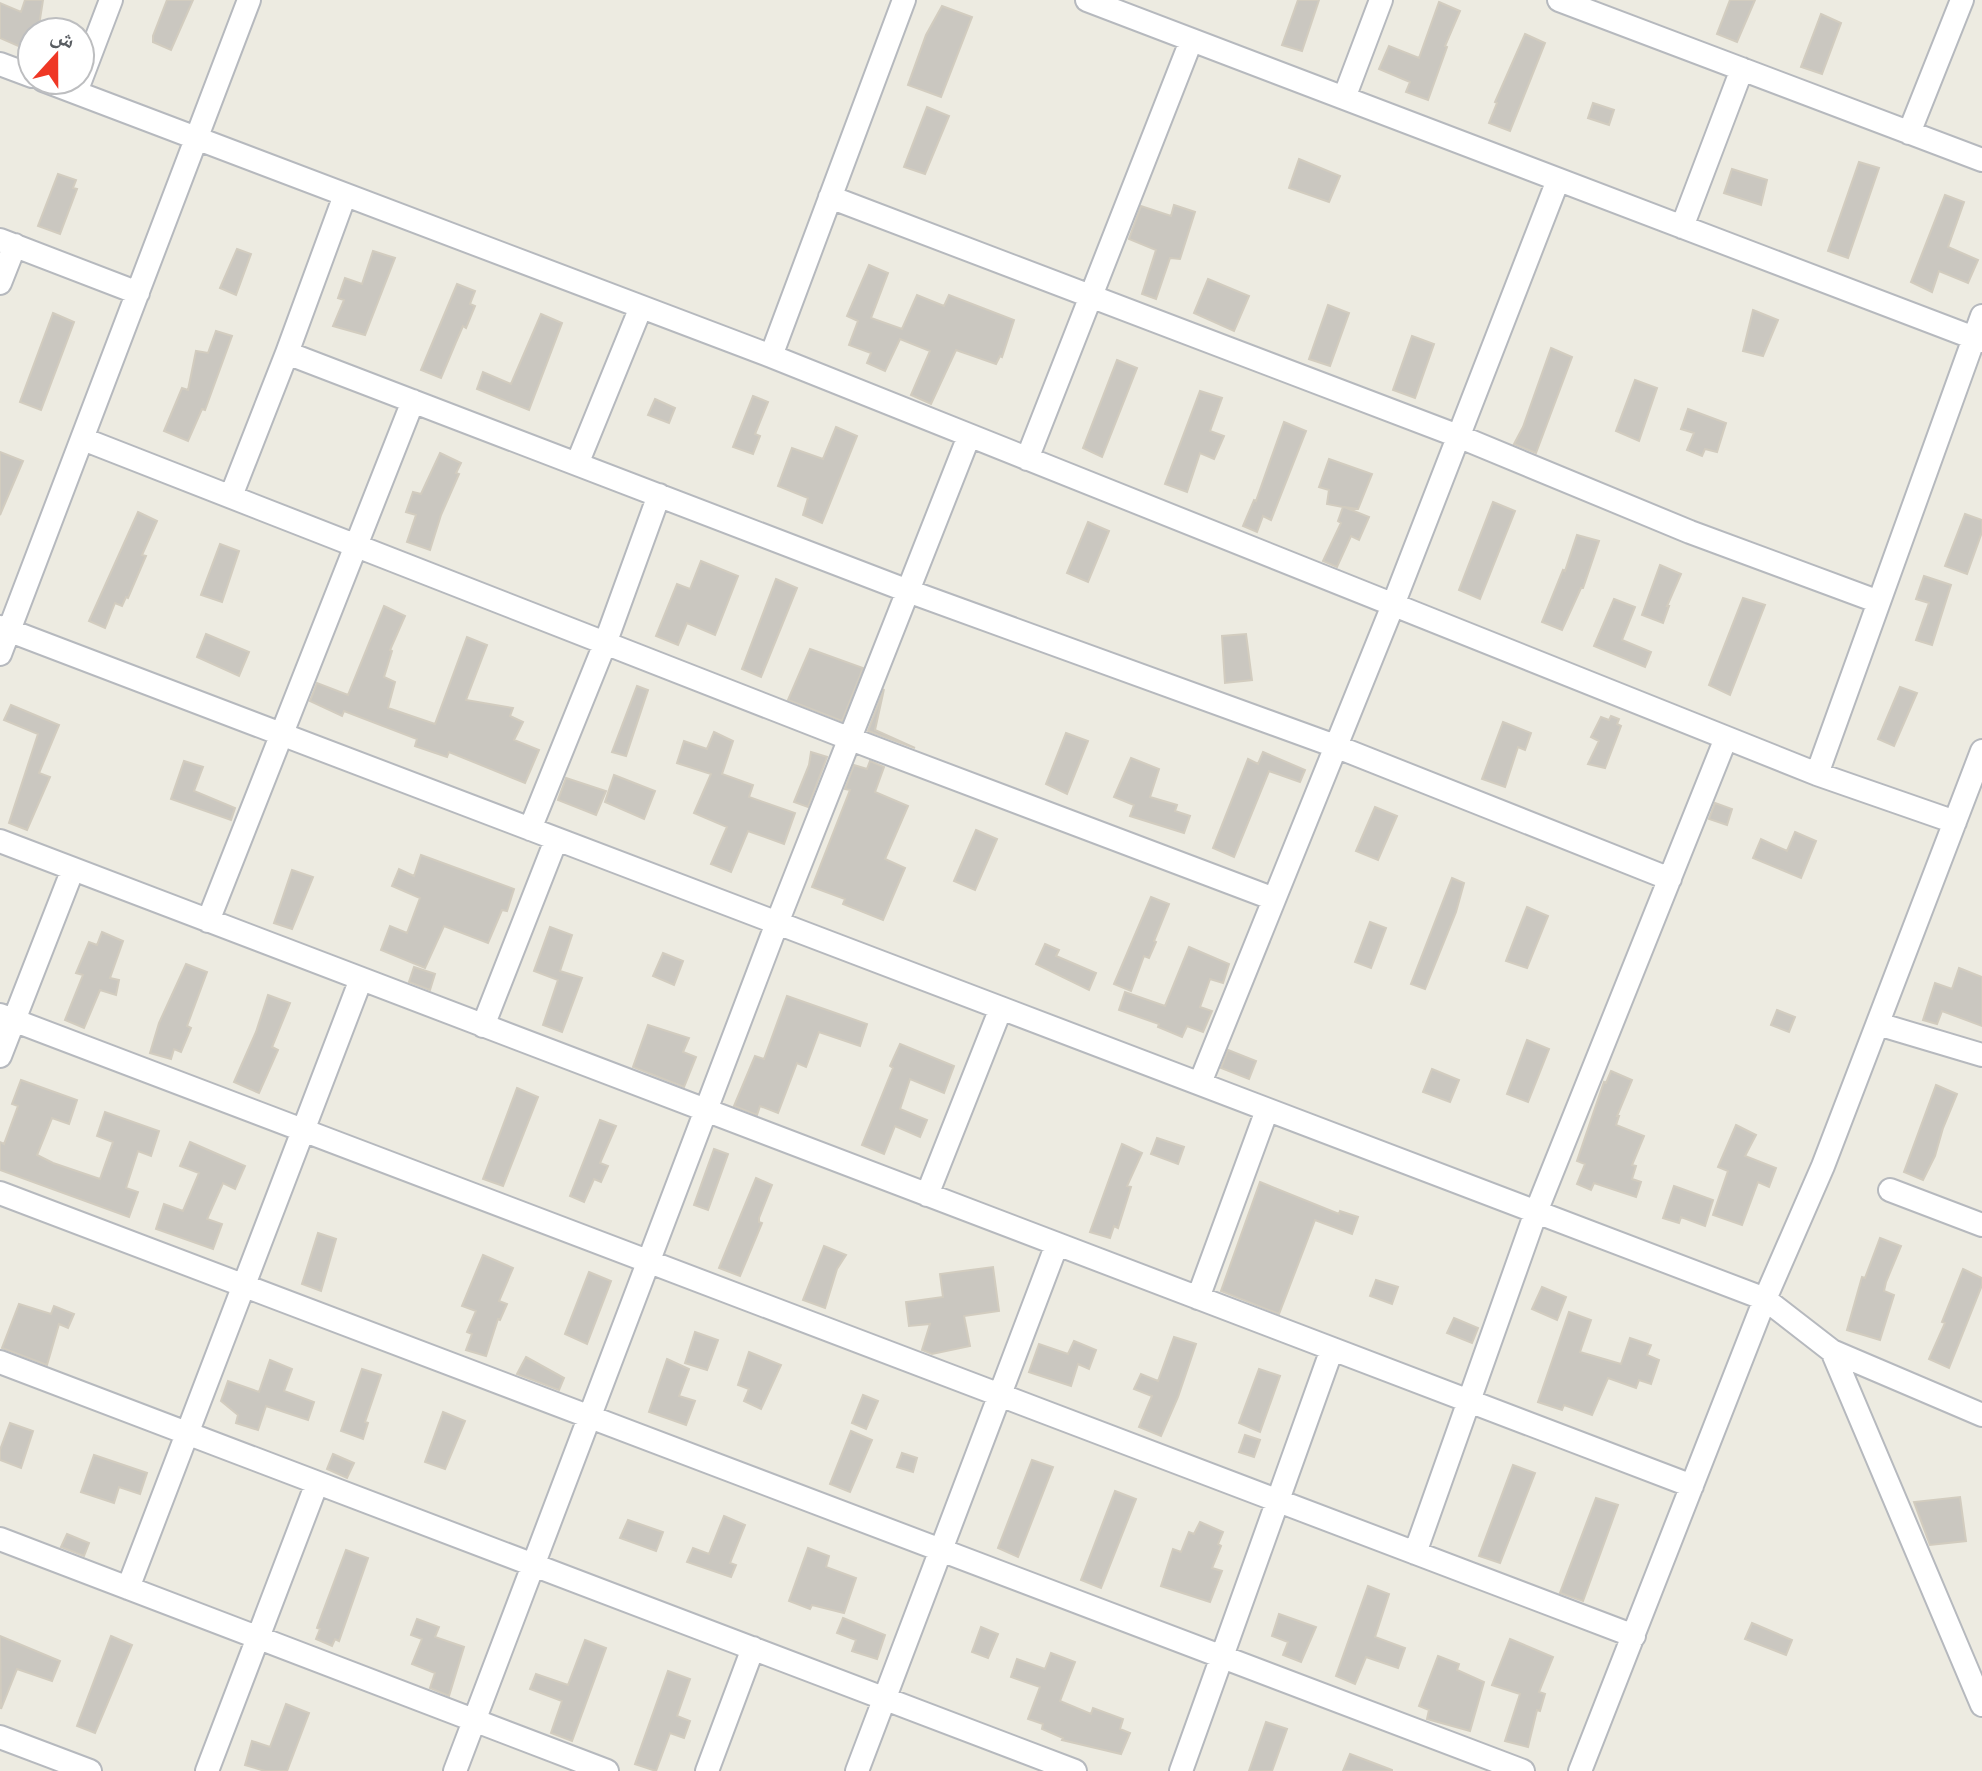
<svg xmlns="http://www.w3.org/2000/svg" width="1982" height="1771" font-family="Manrope,'Noto Naskh Arabic',sans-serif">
	<rect width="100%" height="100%" fill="#edebe1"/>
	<path fill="#cac7c0" stroke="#d2ccbf" stroke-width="2" d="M25,0H43L38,32L32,31V52L0,38V3L21,12Z
		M167,0H193L171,50L153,42V36Z
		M1298,0H1319L1302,51L1282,45Z
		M1730,0H1755L1737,42L1717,34Z
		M1439,2L1460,11L1445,46L1447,47L1428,100L1406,92L1410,82L1379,69L1389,46L1419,58Z
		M942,6L972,17L941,97L908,85L926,35Z
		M1821,14L1841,23L1822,74L1801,67Z
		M1525,34L1545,43L1510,131L1489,123L1497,103L1495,102Z
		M1593,103L1614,110L1609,125L1588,118Z
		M927,107L949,116L925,174L904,167Z
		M1299,159L1340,176L1329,202L1289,188Z
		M1859,162L1879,168L1848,258L1828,251Z
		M1732,169L1767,180L1761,205L1724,193Z
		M58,174L76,180L73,188L77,189L60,234L38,226Z
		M1945,195L1964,202L1948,247L1978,260L1968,283L1939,271L1932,292L1911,282Z
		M1174,205L1195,212L1180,259L1170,258L1156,299L1142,294L1156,250L1129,239L1141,206L1171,216Z
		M237,249L251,254L236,295L220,288Z
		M373,251L395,258L365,335L333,326L344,300L338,298L345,278L362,284Z
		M869,265L888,273L871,318L902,329L917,295L944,306L949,295L1014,320L1002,357L1000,356L996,364L956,350L931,404L911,395L930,351L900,339L885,371L867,363L871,353L849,345L858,321L847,316Z
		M1208,279L1249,296L1234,331L1194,313Z
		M457,284L475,291L470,304L475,306L466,328L463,326L456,342L441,378L421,370Z
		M1328,305L1349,313L1330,366L1309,359Z
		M1753,310L1778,320L1763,356L1743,351Z
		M53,313L74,322L41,410L20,402Z
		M541,314L562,323L529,410L477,389L483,372L511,384Z
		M216,331L232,336L205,410L202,409L188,441L164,431L182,388L188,390L196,351L208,353Z
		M1412,336L1434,344L1415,398L1393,390Z
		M1551,348L1572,357L1536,453L1514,444L1523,427Z
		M1117,360L1137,368L1102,457L1083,448Z
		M1635,380L1657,388L1639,441L1616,431Z
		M1200,391L1222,398L1210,431L1224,436L1214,459L1200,453L1187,492L1165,484Z
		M753,396L768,402L755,434L760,436L753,454L733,447Z
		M655,399L675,408L669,423L648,415Z
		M1688,409L1726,423L1717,452L1705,449L1702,456L1687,450L1694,433L1681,429Z
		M1284,422L1306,431L1271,520L1263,516L1257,532L1243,526L1254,500L1256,501Z
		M836,427L857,436L822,523L803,515L808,498L778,486L792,448L823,459Z
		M0,452L23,461L0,515Z
		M440,453L461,463L456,473L459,474L441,515L430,550L407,542L416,515L406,512L413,492L421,494Z
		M1329,459L1372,474L1358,509L1344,507L1369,517L1359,540L1351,536L1337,567L1323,561L1341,523L1338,521L1343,507L1327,504L1329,490L1319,487Z
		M1493,502L1515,511L1480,599L1459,590Z
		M138,512L157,521L142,555L146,556L128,598L126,597L122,606L115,603L105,628L89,621Z
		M1965,514L1982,520V532L1967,574L1945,566Z
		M1088,522L1109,531L1088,582L1067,573Z
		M1577,535L1599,541L1583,588H1581L1562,630L1542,622L1563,570L1565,571Z
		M220,544L239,551L222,602L201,595Z
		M701,561L738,576L715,635L687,623L678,645L656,636L677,584L690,589Z
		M1660,565L1681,574L1667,606H1669L1663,623L1642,615Z
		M1924,576L1951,585L1932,645L1916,640L1929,603L1916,599Z
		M776,579L797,588L761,677L742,669Z
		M1743,598L1765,605L1730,695L1709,685Z
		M1614,599L1635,607L1622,640L1651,652L1645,667L1594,646Z
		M384,606L405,616L390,650L392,651L384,677L395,682L388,708L435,724L467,637L487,645L466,700L513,708L510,716L523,722L514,740L539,750L525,783L449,752L447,757L415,746L417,739L344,711L342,716L310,701L317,683L348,695Z
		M206,634L249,652L239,676L197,657Z
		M1246,634L1252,680L1225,683L1222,636Z
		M810,649L863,668L842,721L788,700Z
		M637,686L648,690L626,756L612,752Z
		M1900,687L1917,693L1894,746L1878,739Z
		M884,689L875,730L915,748L868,731Z
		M11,705L59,725L39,773L50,777L27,830L9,823L38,734L4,720Z
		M1611,716L1619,719L1617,724L1621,726L1605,768L1588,764L1599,741L1591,737L1601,717L1609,720Z
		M1503,722L1531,733L1525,750L1518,747L1505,787L1482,779Z
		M714,732L733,741L722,774L753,785L749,797L795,813L784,844L748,831L731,872L711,864L727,827L694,813L711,774L677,763L684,741L707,749Z
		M1066,733L1088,741L1067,794L1046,784Z
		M811,752L827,757L808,807L794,802L809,765Z
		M1263,752L1305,770L1300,782L1269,771L1234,857L1213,848L1248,759L1258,764Z
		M1131,758L1159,769L1150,797L1177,805L1175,811L1190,816L1184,833L1130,816L1134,805L1114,797Z
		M184,761L203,767L194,791L235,808L231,820L171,799Z
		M870,761L884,767L875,792L908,806L885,859L905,868L883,920L843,904L845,899L812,887L850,790L845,789L854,765L867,769Z
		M614,775L655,791L644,819L605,802Z
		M566,778L606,791L596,815L558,800Z
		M1715,803L1732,809L1727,825L1709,819Z
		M1375,807L1397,816L1378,860L1356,851Z
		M976,830L997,839L975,890L954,881Z
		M1795,832L1816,841L1801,878L1753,858L1761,839L1787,851Z
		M421,855L514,889L507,911L502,910L488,943L444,926L425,968L381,950L390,926L407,933L420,898L392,886L399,869L414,876Z
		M292,870L313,877L292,929L274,923Z
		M1452,878L1464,883L1456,912L1425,989L1411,984Z
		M1151,897L1169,904L1154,941L1156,942L1149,958L1144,956L1131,991L1114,984Z
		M1527,907L1548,916L1527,968L1506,961Z
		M1370,922L1386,928L1371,968L1355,962Z
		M550,927L572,935L560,971L582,978L562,1032L543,1025L558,980L534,971Z
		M102,932L123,941L110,978L119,980L116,995L100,990L84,1028L65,1020L83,975L76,973L89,942L97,945Z
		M1045,944L1059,950L1056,956L1096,973L1089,990L1036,964Z
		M1189,947L1229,964L1223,983L1210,979L1200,1007L1212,1011L1203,1032L1187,1026L1182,1037L1158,1027L1159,1024L1119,1010L1125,992L1165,1006Z
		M663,953L683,961L674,985L653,976Z
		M186,964L207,972L187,1026L191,1028L181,1052L174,1049L171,1059L150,1053L159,1023Z
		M414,967L435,974L430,990L409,982Z
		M1959,968L1982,977V1026L1942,1011L1937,1024L1923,1020L1935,983L1952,989Z
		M268,995L290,1003L272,1047L278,1050L259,1093L234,1082L256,1032Z
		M787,996L867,1024L860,1046L819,1032L806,1067L797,1063L778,1113L760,1106L757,1115L734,1106L755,1056L764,1059Z
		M1777,1010L1795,1017L1789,1032L1771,1025Z
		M648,1025L689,1038L683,1052L696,1057L684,1087L633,1067Z
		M1527,1040L1549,1049L1528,1102L1507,1094Z
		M900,1044L954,1066L944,1093L910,1079L900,1109L927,1120L920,1137L895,1126L884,1154L862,1145L893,1068L890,1066Z
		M1228,1050L1256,1061L1249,1079L1221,1068Z
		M1432,1069L1459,1080L1450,1102L1423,1092Z
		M1611,1071L1632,1080L1617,1116H1619L1616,1125L1644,1136L1632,1165L1636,1166L1632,1179L1641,1182L1636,1197L1594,1183L1591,1190L1577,1184L1585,1164L1577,1161L1604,1082L1606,1083Z
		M21,1080L77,1100L69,1124L52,1118L37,1155L53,1163L100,1179L113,1142L97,1136L105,1112L159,1131L151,1156L138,1151L126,1188L138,1192L129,1217L0,1170V1142L4,1144L18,1106L12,1104Z
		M1936,1085L1957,1094L1943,1128L1935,1156L1923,1180L1904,1172Z
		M517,1088L538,1097L503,1186L483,1179Z
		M600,1120L616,1126L600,1163L608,1166L601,1182L594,1179L584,1202L570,1196Z
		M1736,1125L1756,1135L1745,1156L1776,1168L1769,1187L1758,1182L1742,1225L1713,1215L1728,1171L1718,1167Z
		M1157,1138L1184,1147L1178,1164L1151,1154Z
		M190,1142L245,1166L235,1189L223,1183L207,1219L222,1224L213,1249L156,1229L164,1204L183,1211L199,1173L180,1166Z
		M1122,1144L1142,1153L1127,1186L1131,1187L1118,1228L1114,1226L1110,1238L1090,1232Z
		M714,1149L728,1154L708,1210L694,1205Z
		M756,1178L772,1185L759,1218V1222L762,1223L740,1276L719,1268Z
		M1260,1182L1339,1214L1340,1211L1358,1217L1352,1234L1315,1220L1279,1314L1221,1291Z
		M1674,1186L1713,1200L1705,1226L1681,1217L1679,1223L1663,1218Z
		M318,1233L336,1239L321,1291L302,1284Z
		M1880,1238L1901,1246L1886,1282L1884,1291L1894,1295L1880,1340L1847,1330L1862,1277L1865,1278Z
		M824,1246L846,1255L837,1269L825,1308L803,1300Z
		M483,1255L513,1268L499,1301L507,1304L500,1320L498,1319L486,1356L466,1350L472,1334L467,1332L476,1311L462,1306Z
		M993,1267L999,1311L964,1316L970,1346L932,1354L922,1350L930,1324L909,1326L906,1302L943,1297L940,1274Z
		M1963,1269L1982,1278V1285L1949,1368L1929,1359L1945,1323L1942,1322Z
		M589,1272L611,1281L587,1344L565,1334Z
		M1376,1280L1398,1287L1392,1304L1370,1296Z
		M1542,1287L1566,1297L1557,1320L1532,1309Z
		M19,1304L51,1314L54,1306L74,1314L68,1328L59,1324L47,1365L2,1348Z
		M1569,1312L1591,1320L1580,1352L1621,1364L1630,1338L1651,1345L1647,1355L1659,1360L1651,1384L1639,1380L1636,1388L1608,1378L1592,1415L1564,1405L1562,1410L1538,1402Z
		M1454,1318L1478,1328L1472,1343L1447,1333Z
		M695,1332L718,1340L707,1370L685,1363Z
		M1174,1337L1196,1344L1178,1397L1161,1436L1139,1427L1152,1396L1134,1389L1141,1374L1158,1381Z
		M1074,1341L1096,1350L1089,1369L1078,1364L1071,1386L1029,1372L1039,1344L1068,1354Z
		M749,1352L781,1365L761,1409L744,1401L749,1389L738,1385Z
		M526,1357L564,1378L559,1390L517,1374Z
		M667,1359L689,1369L679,1396L695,1401L686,1425L649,1412Z
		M270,1360L292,1369L284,1391L314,1402L308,1420L266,1406L258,1430L236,1423L238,1415L221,1401L228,1381L259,1392Z
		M362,1369L381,1375L365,1422L368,1423L363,1439L341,1431Z
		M1259,1369L1280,1376L1260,1432L1239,1423Z
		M863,1395L878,1401L866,1429L852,1423Z
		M443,1412L465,1421L445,1469L425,1462Z
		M10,1423L33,1431L21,1468L0,1460V1450Z
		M851,1431L872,1440L850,1492L830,1484Z
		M1245,1435L1260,1440L1254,1457L1239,1452Z
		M902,1453L917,1458L913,1472L897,1467Z
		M333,1454L354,1463L347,1478L327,1469Z
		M94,1455L147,1473L140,1494L119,1487L114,1503L81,1492Z
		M1032,1460L1053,1467L1018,1557L998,1548Z
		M1513,1465L1535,1473L1500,1563L1479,1556Z
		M1115,1491L1136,1499L1101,1588L1081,1580Z
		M1960,1497L1966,1541L1930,1545L1914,1502Z
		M1596,1498L1618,1505L1583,1601L1560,1593Z
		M724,1516L745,1525L730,1563L736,1565L731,1577L687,1562L693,1548L709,1554Z
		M628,1520L663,1532L656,1551L620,1538Z
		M1200,1522L1223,1532L1218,1544L1221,1546L1212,1568L1222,1571L1210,1602L1161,1586L1173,1549L1181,1552L1189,1532L1194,1534Z
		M67,1534L89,1543L84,1556L61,1547Z
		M808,1548L829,1556L826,1567L856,1578L844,1613L812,1605L810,1609L789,1601Z
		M346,1550L368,1558L339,1641L335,1639L332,1646L316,1639L320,1629L317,1628Z
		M1368,1586L1389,1594L1375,1637L1405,1648L1398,1668L1366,1657L1355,1684L1336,1676Z
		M1279,1614L1316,1627L1301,1662L1283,1655L1288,1642L1272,1636Z
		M843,1618L885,1635L877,1659L852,1651L856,1640L837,1633Z
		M417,1619L439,1627L435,1637L464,1647L449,1696L430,1688L435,1673L412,1664L422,1639L411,1635Z
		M1752,1623L1792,1640L1786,1655L1745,1639Z
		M981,1627L998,1634L988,1658L972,1652Z
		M0,1636L60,1661L52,1681L17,1669L1,1709Z
		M111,1636L132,1645L95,1733L77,1726Z
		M1510,1639L1553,1657L1539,1692L1545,1694L1540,1711L1537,1710L1528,1747L1505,1741L1520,1694L1492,1685Z
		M585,1640L606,1648L572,1741L551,1733L562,1701L530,1689L536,1674L568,1685Z
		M1051,1653L1075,1662L1060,1701L1091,1714L1093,1708L1123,1719L1120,1729L1130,1733L1121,1754L1062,1740L1063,1738L1042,1729L1043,1724L1028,1719L1040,1687L1011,1677L1017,1659L1045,1669Z
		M1438,1656L1459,1664L1457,1670L1484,1682L1470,1731L1427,1719L1429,1710L1419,1706Z
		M668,1671L690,1679L677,1716L690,1721L684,1738L670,1733L656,1771L635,1764Z
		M286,1704L309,1713L287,1771H265L245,1765L252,1741L270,1747Z
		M1266,1722L1287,1729L1272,1771H1249Z
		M1350,1754L1392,1770V1771H1343Z"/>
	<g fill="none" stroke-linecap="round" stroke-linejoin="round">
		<g stroke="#b6b9be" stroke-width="26">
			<path id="minor" d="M1087,0L1982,341
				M1559,0L1982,160
				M0,64L32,76
				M43,80L771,356L1817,774L1955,822
				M76,92L111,0
				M1344,98L1381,0
				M1909,133L1962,0
				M830,197L1458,436L1690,532L1879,602
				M1682,227L1742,69
				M0,240L138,293
				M0,283L15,245
				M287,353L908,591L1335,746L1670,879
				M771,356L904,0
				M83,439L848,738L1274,899
				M1027,459L1191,41
				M577,464L641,307
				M231,496L287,353L345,195
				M0,627L1765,1299L1832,1351L1982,1415
				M0,654L249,0
				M1817,774L1982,316
				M530,829L606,641L659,495
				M0,841L1692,1486
				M208,921L413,401
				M0,1015L1634,1636
				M1878,1024L1982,1055
				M483,1026L556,840
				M0,1056L73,869
				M1200,1083L1393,605L1558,180
				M1890,1190L1982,1225
				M0,1193L1523,1771
				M927,1195L1001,1008
				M1198,1298L1267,1110
				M1832,1351L1982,1705
				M0,1362L1075,1771
				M0,1539L607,1771
				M1415,1553L1536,1212L1726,738
				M128,1588L361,979
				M0,1737L90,1771
				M207,1771L317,1483
				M455,1771L777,923L969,436
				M707,1771L753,1648
				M857,1771L1057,1244
				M1181,1771L1332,1349
				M1580,1771L1765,1299L1823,1166L1982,751"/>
		</g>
		<use href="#minor" stroke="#fff" stroke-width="22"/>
	</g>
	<g transform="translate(56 56) rotate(21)"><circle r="38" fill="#ffffff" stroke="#bdbec0" stroke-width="2"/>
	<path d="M0-6L14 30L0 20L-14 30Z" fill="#ef3725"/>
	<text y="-12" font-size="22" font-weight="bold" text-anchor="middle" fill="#595d62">ش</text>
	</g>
</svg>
